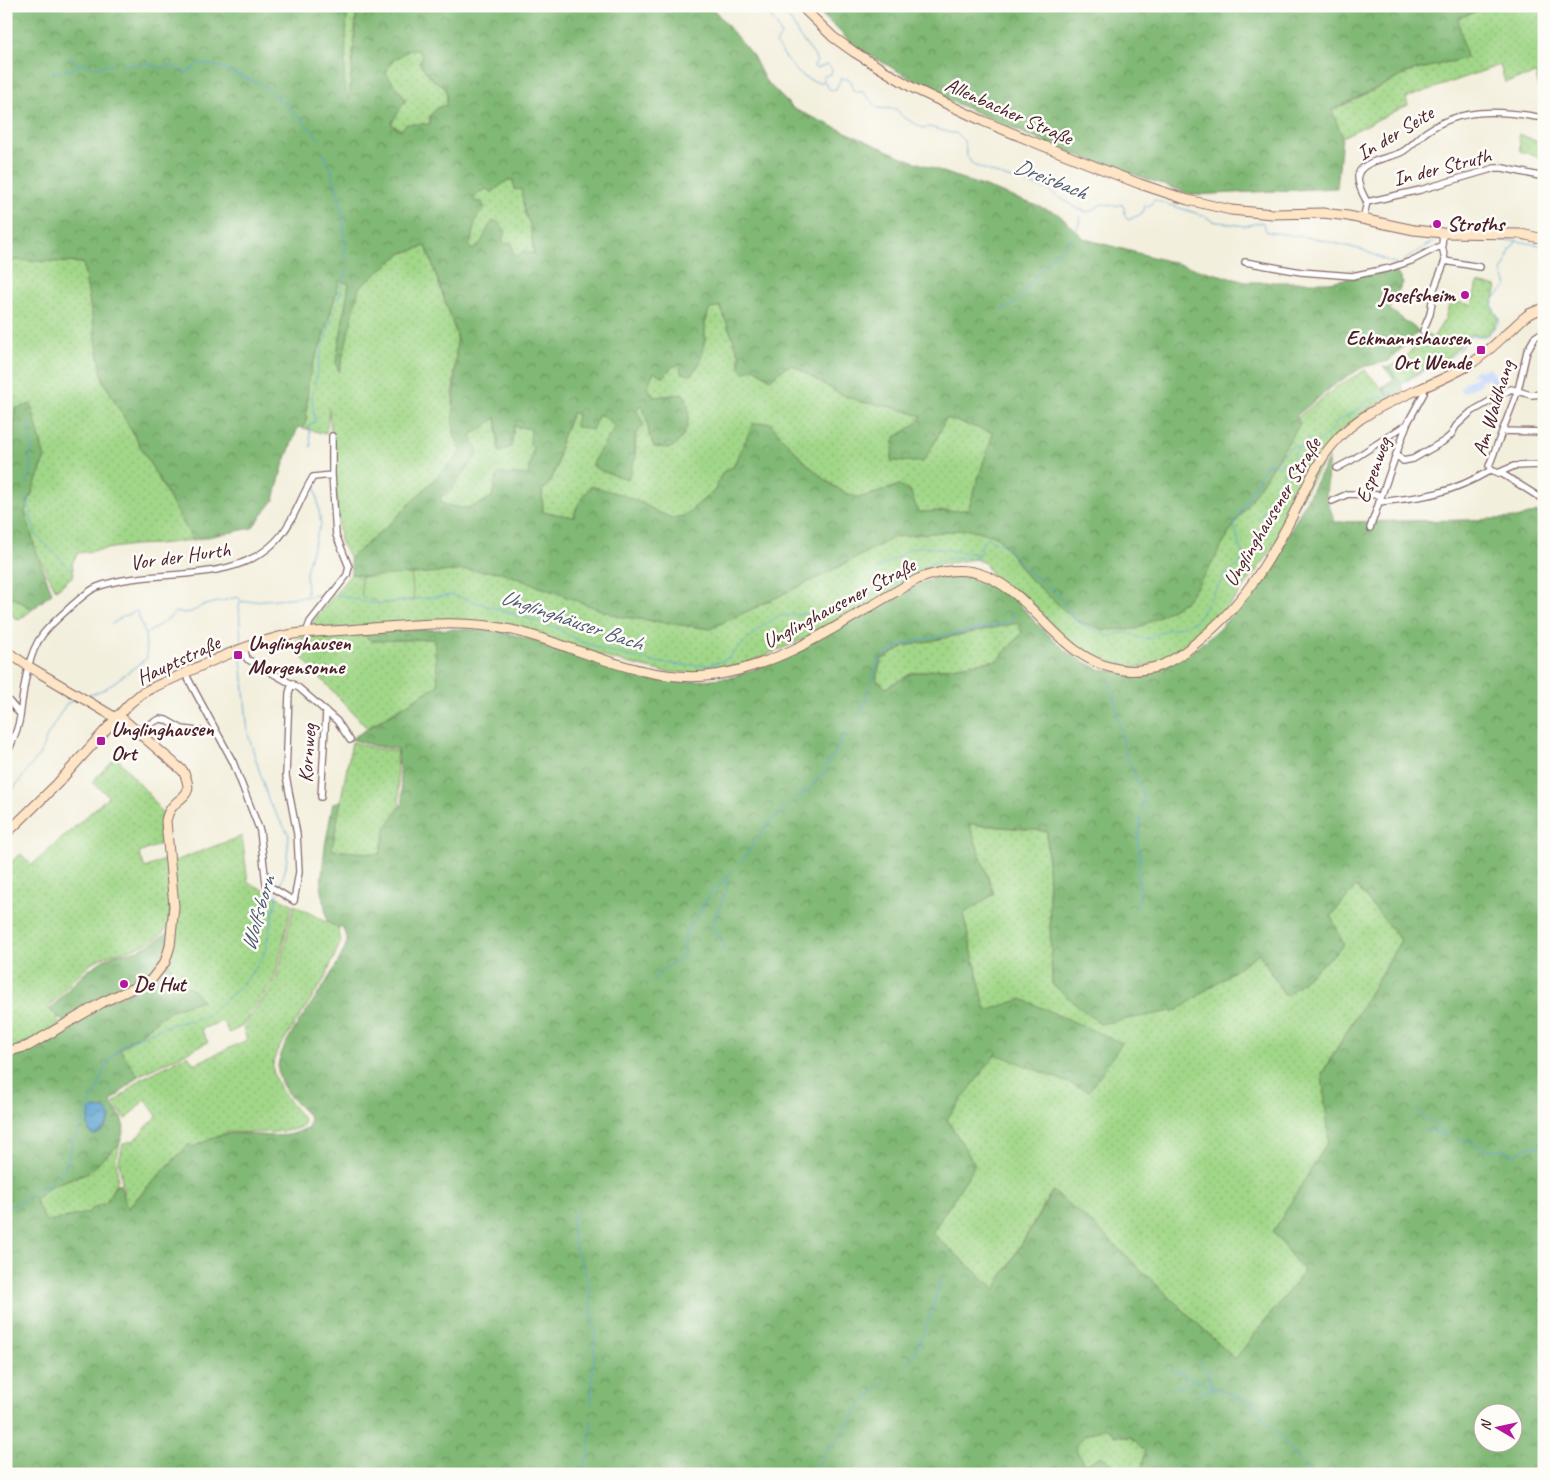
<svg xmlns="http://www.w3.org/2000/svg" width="1550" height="1480" font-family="Caveat,sans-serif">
	<defs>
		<pattern id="grass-dots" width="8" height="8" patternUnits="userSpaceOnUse" patternTransform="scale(1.25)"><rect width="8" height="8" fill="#a1d788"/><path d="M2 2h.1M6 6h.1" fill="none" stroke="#8cb876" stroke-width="1.8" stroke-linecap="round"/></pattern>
		<pattern id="forest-crowns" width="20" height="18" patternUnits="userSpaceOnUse" patternTransform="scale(1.25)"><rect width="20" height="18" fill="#80b874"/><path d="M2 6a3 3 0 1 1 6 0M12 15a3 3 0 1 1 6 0" fill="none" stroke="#6b955f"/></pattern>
		<pattern id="water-waves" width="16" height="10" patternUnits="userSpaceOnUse" patternTransform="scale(1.25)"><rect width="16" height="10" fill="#59a2d0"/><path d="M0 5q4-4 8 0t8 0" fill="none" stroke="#4c83a9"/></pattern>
	</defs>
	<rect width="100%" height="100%" fill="#fdfcf7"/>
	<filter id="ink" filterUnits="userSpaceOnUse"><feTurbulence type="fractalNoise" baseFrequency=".02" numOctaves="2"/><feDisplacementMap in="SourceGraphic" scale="10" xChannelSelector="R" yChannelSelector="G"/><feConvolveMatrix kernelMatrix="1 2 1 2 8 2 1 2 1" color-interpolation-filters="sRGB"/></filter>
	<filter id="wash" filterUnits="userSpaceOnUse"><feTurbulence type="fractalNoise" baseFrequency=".0096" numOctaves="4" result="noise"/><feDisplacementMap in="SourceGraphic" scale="20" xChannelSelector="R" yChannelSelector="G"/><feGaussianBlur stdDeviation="1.12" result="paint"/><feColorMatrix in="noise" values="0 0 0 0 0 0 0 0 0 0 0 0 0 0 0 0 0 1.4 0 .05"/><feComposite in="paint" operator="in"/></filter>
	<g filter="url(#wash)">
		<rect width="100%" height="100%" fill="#f3efdd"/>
		<path fill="#cadcf9" d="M1490,367L1494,375L1496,374L1497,378L1496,379L1499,387L1494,389L1488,378L1480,381L1481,384L1462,393L1460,388L1464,385L1465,382L1477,377L1476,374L1472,376L1471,373L1478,369L1480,371Z"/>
		<path fill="url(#grass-dots)" stroke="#767b5a" d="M334,6H357L349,102L344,85L347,11Z
			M1492,6H1544V108L1536,74L1505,82L1500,65L1406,98L1408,105L1342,137L1332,111L1412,71L1466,58L1457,18Z
			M410,49L420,51L422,57L419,63L432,79L445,87L447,95L446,106L438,107L430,116V124L420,125L401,130L391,124L386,73L391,62Z
			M1519,134L1544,144V159L1520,151Z
			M508,180H514L521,189L523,194L525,214L530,224L534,255L517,256L513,253L511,243L506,244L502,240L480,246L472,250L469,245L473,237L474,224L478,214L474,198L479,193L486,189L492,192Z
			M426,246L457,336L453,393L455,437L462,451L391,523L350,558L340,541L329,409L326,434L303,428L306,421L308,385L312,366L322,341L340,280L349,284L336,362L339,372L358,288L400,254Z
			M15,260L83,263L103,380L193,540L159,544L133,545L78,553L72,563L74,575L56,590L36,551L25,511L45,458L15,410L11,493L6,495V264Z
			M1477,283L1497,287L1492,306L1499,319L1486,336L1470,334L1460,346L1445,359L1436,362L1401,383L1389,367L1406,357L1424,333L1433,338L1445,319L1450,301L1472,305Z
			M720,306L740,356V368L754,367L771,379L785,367L793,365L838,393L861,402L888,406L922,416L915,425L895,437L935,442L946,418L994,433L968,510L918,512L910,491L899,485C887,489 874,495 862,497C839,500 793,450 779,434L737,457L734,466L722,473L715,490L684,516L672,518L659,513L642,503L576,508L574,517L543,512L542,491L551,481L557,465L561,441L572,413L577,414L576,426L592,429L599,414L610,421L615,428L597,455L604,472L628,478L635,459L637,411L639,405C649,411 648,427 649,437L682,394L654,397L647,387L654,371L681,363L705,340V324L709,309Z
			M1365,370L1390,398L1368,409L1341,430L1271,551L1245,586L1221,616L1190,645L1161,662L1134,668L1104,663L1072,646L992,575L985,563L975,559L943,564L816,634L738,667L702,673L665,672L619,661L488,623L316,629L311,624L351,574L375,577H361L362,597L414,600L411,574L467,570L501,572L617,616L710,629L825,574L895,537L970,529L998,537L1027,576L1137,629L1186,601L1208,570L1229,533L1300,424L1297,418L1338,386Z
			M496,417L499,452L511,447L514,426L531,429L530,445L533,447L529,475L496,479L492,497C472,509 463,511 440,503L441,496L471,434L479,431Z
			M6,594L33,609L19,620L6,612Z
			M1018,623L1022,633L998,660L912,673L886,688L876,679L881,660L905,646Z
			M362,634L372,641L434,639L438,685L367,728L291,646L301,637Z
			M352,742L373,748L397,751L396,758L400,807L386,827L381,854L331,850Z
			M116,757L152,798L164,817L165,839L156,846L139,853L145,868L168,858L171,923C166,929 161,936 155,939C137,951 116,950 97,960C78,971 63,992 48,1008L57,1016L59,1025L27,1045L6,1050V866L21,854L32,865L109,796L92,782Z
			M968,824L1047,831L1052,984L1178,1010L1259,953L1285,996L1331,916L1356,886L1401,940L1322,1073L1329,1140L1273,1232L1304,1272L1235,1359L1097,1228L1052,1191L995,1289L932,1233L975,1165L947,1119L996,1053L1089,1091L986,1012L963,914L994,894Z
			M242,836L248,882L292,904L275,977L241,1027L229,1033L223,1021L201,1029L208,1042L138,1076L120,1050L171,1010L202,1000L192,989L181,983L167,961L172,862Z
			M294,905L338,928L341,941L325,978L277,1051C275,1057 272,1064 273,1070C275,1087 294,1107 304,1120L302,1126C289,1135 244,1132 226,1132L225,1134L193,1147L178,1155L126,1209L119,1161L123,1144L134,1140L157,1116L145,1099L126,1120L114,1103L141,1079L188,1055L194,1064L247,1040L243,1028L277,978Z
			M120,1143L116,1160L118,1179L106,1203L92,1208L88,1213L45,1222L34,1200L51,1186L89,1172Z
			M1105,1428L1111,1431L1115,1436L1131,1437L1145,1451L1141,1474H1117L1113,1464L1101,1456L1084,1465L1075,1447L1085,1435Z"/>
		<path fill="url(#forest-crowns)" stroke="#656c50" fill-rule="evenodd" d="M6,6H334L347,11L344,85L349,100L357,6H711L753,56L765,80L794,109L902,157L1057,213L1085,239L1246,282H1329L1395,270L1403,283L1389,309L1419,331L1389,361L1363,367L1337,383L1296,416L1300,424L1229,533L1208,570L1186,601L1137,629L1103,630L1075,620L1027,576L998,537L970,529L895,537L825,574L710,629L617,616L501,572L467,570L375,577L351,574L350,558L391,523L462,451L455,437L453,424L457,336L426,246L400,254L359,288L339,373L336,362L349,284L340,280L322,341L312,366L308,385L306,421L303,428L298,427L282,469L274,500L252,528L193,540L103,380L83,263L15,260L6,264ZM410,49L419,51L422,57L419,63L432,79L445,87L447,95L446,105L438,107L430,116V124H406L401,130L391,124L406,100L386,73L391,62ZM508,180H513L515,190L521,189L525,214L530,224L534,254L524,250L517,256L513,253L511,242L506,244L502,240L506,231L498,222L493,221C484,231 485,243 472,250L469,245C476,230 471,220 485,208L481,201L475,202L474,198L479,192L486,189L492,192ZM720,306L740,356V368L744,373L754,368L771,379L785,367L793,365L838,393L861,402L888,406L922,416L915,425L895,437L891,461L923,462L935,442L946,418L993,433L968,510L918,512L910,491L899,485C891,487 866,498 859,497C830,494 788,444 769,422L753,424L734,466L722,473L715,490L684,516L672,518L659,513L642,503L620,494L591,486C583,495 577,504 574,517L543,512L542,492L551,481L557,465L561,441L572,413L577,414L575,426L592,430L599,414L610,421L615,428L597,455L592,466L604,472L628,479L635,459V435L644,425L637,411L639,405L643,407C648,421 648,434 654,447L671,448C674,446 678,443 680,440C689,429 693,405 683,394L654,397L647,387L654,372L664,377L672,367L680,364L681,373L691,375L700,363L705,340V324L709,310ZM496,417L499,452L511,447L514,426L531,429L530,445L533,447L528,475L499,474L496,479L492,497C472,509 463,511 441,503V496L449,493L478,454L471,434L479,431Z
			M813,6H1492L1458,18L1466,58L1412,71L1332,110L1342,137L1337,188L1193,195L1055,147L948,100L856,47Z
			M1383,366L1389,367L1401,383L1404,392L1390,398L1382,387L1394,379Z
			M31,404L45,458L25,511L36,551L52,593L33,609L6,594V495L11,493L15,409Z
			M1329,457L1326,497L1335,522L1468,520L1518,518L1544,510V582L1541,589L1544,628V1474H1141L1145,1451L1131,1437L1115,1436L1111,1431L1105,1428L1085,1435L1075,1447L1084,1465L1101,1456L1113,1464L1117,1474H6V1052L107,1002L154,982L167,961L181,983L192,989L202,1000L171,1010L120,1049L138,1076L111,1102L121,1117L124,1128L120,1143L89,1172L51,1186L35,1200L46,1222L88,1213L92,1208L106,1203L116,1183L120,1184L127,1209L189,1144L193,1147C203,1143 215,1136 226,1134C253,1131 285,1144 309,1126L310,1117C296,1103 280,1090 278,1070C276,1047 316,1000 328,979C335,968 341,957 346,945L347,939L342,926L338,928L327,921L321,885L325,846L333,803L341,801L332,850L380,854L386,827L403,803L397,749L374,746L351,739L438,685L434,639L372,641L362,634L397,630L466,629L499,631L545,643L646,676L682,682L732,677L766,665L924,582L945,574L980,578L1014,598L1036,623L1070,654L1099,669L1126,673L1185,657L1217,631L1243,603L1277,556ZM1018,623L1022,633L998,660L912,673L886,688L876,679L881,660L905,646ZM969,824L1047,831L1052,984L1100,1024L1178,1010L1259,953L1286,996L1344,945L1331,916L1356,886L1401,940L1322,1074L1329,1140L1273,1232L1304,1272L1235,1359L1097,1228L1053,1191L995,1289L932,1233L975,1165L947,1119L996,1054L1089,1091L1122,1043L1022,999L986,1011L963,914L994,894ZM1482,1412H1512V1442H1482Z
			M171,929L162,963L147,979L63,1022L50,1009C69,989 86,967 112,956C120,952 129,953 138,950C151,945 161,938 171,929Z"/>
		<path fill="#a1d788" stroke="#767b5a" d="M411,574L414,600L380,604L376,601L362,597L361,577Z"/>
		<path fill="url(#water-waves)" stroke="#52607e" d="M94,1108L106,1109L111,1117C108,1126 92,1147 88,1127C87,1123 89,1117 90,1112Z"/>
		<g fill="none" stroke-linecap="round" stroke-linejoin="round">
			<path stroke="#59a2d0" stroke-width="1" d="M763,6L778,27L781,36L776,44C789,61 799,83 823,82
				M777,6L791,21L799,36L814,55L817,62L814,65V67L818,68L827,64L832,69L831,74L824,76V81L830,90L836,89L841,78L848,79L852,82V89L856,92H863L878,108L896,109L903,117L923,128L930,127L951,133H956L964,141L967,156L973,165L1002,176L1046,189L1078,209L1087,212L1093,210L1102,204L1116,206L1121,204L1124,207L1125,216L1128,220L1143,213L1145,206H1149L1154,200L1205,216L1212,221L1245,226L1262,222L1267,232L1314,238L1363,250L1390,262L1397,263
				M69,56L80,65
				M121,64L133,65L147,63L161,68L171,65L178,70L188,72L200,63L225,68L228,71L261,84L272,91L278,99L285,102L294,114L302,119L319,139
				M53,72L74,69L77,65L87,64L94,67L113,65
				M322,151L331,169L342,208L346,260
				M1077,229L1081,217
				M1444,239L1517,241L1544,246
				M1405,260L1425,246L1440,239
				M1002,310C1017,308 1032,279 1042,268C1052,257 1064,249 1073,237
				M311,447L309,425L315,422L312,398L320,356L346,275V268
				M27,484L32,465L29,457L33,450L30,442L31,430L28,424
				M29,497L30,515L36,535L71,569
				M1258,521L1298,448
				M876,570L910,549L919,546L978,554
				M307,594L306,573L307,567L317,534L321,525L315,483
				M336,594C347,596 375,607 383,603L452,595L555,627L577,640L611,652L654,662L681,665H709L730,658L731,655L765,624L778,616L841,612L932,563L946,559L976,556L980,553L981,547L986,537L1006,547L1028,572L1056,592L1077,622L1105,635L1113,637L1117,633H1127L1134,636H1138L1140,638L1150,639C1163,627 1183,629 1196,620C1200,617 1221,581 1225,574C1233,572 1239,564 1243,557L1234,525L1267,462L1281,466L1282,463L1279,460C1282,456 1289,446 1295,446C1298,446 1301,447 1304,447L1305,441L1308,439L1312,442L1318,441L1325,436L1333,429L1337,421L1361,408L1366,401L1391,394L1402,384L1436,363L1446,360L1462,347L1470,336H1487L1499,322C1499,315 1497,315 1494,310C1488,299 1502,292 1507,286L1502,272L1510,250L1517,241
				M241,602L239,604L241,644
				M112,624L124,616L137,611L145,634
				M241,657L248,734L269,802L289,835L286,867L279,890
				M1121,661L1122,660
				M1112,681L1111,688L1114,693L1119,723L1122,730L1123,744L1126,757L1135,774L1139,786L1143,790L1142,810
				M87,696L105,689L147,658L145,635L172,616L175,612C183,614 194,613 201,606L238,597L242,602L312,596L332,592
				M861,714L879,661C887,650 902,645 915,641L1008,623L1013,618L1012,613
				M6,799L42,751L46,738L66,704L76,699
				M737,865L748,853L755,840L760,835L769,822L803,794L823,774L828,765L827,762L832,758L849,726
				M1137,907C1141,894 1142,886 1136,874L1140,863L1138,840L1141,817
				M725,950L722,941L712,927C715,913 730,891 727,878
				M653,980C662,967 673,965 684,955L685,936L691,923L698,916L705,902L712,893L732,871
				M1418,1111L1447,1136
				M1425,1130L1446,1136
				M1457,1137L1483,1148L1492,1150L1504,1149L1510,1153L1516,1154L1524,1147H1538L1544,1142
				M6,1206H12L22,1202L31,1193L49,1185L65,1168L74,1140L99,1086L106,1064L123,1044L169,1025L204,1017L241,987L264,955L278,893
				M578,1210L571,1223L576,1251L581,1261L589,1286L592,1321L596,1333L594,1345L595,1357L593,1363L591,1404
				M1199,1360L1202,1367L1207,1371L1213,1387
				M906,1366C925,1341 931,1308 942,1279
				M1172,1371L1182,1373L1188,1378L1201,1382L1253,1403L1266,1421L1285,1441L1290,1451L1305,1467L1308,1474
				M1177,1387L1185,1385L1194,1380
				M1196,1396L1202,1392L1214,1389
				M582,1474L589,1451L591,1420
				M810,1474L830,1446L845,1434C845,1419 872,1391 885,1382"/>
		</g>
	</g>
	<g filter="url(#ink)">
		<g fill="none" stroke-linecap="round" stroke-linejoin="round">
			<g stroke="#856869" stroke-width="8">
				<path id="street" d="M1367,202C1363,195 1358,185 1358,177C1358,161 1391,158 1402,152C1411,147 1418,138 1426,132C1460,108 1498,110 1537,117
					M1363,220L1367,202L1420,190L1495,168H1503L1544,177
					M1445,261L1480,267
					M1245,262L1301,272L1352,276L1390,268L1411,261L1442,245
					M1423,331L1430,314L1434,289L1445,261L1442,245L1443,233
					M1503,431L1544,432
					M1396,454L1403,461L1413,459L1444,441L1451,435L1456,426L1471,412L1511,389L1531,395L1544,394
					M1337,468L1352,460L1407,424L1424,393V386
					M1491,470L1489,466L1518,390L1527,351L1535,337L1544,331
					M1491,470L1504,475L1544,500
					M1498,473L1514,466L1544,465
					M1332,501L1348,494L1381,495
					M1379,502C1425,497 1450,494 1491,470
					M1370,528L1407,424
					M306,633L310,622L347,575L349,567L336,535L332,475V436
					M244,649L247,659L299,688L337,721L350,740
					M185,673L233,762L260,831L266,884L294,901L299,872L297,834L286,776L289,693L292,683
					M6,698L20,714
					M137,730L160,719L166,720L182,729L205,732H216
					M6,757C11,744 18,731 20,717C23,692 27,654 43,634C51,624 86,591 97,587C153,566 230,587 275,542C293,524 300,498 313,477L332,475
					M321,797L326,712"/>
			</g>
			<g stroke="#856869" stroke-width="11">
				<path id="secondary" d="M801,6L833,37L854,52L913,88L983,121L1041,145L1140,184L1188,200L1231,210L1272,214L1323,213L1348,216L1414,230L1443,233L1521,234L1544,239
					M6,651L28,666L116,718
					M6,834L57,784L129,704L142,693L156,686C195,669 234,649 275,638C303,630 332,632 359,629C412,625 468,618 520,632C584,649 647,685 715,675C789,664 853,614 918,579C940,571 963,566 986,576C1037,597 1059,659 1118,669C1133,672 1148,670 1162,665C1180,657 1194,645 1209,632C1247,598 1271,558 1294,513C1305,490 1316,464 1332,445C1368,401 1423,393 1469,365C1485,355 1499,340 1513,328C1518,323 1523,318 1529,314C1533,312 1539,310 1544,308
					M6,1052L28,1046L103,1002L151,980L165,962L170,946L174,906L166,821C171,793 199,803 183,771L118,715"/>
			</g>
			<use href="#street" stroke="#fff" stroke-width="5.5"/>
			<use href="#secondary" stroke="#fee5c5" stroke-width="9"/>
		</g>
	</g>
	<g fill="#b5179e" stroke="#fdfcf7" stroke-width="2">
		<circle cx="1437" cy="224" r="5"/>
		<circle cx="1465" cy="295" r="5"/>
		<rect x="1476" y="345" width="10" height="10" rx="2.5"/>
		<rect x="233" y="650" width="10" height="10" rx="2.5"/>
		<rect x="96" y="736" width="10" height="10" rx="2.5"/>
		<circle cx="124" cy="984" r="5"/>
	</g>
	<g text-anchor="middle" stroke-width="5" stroke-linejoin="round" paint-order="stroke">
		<g font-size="21" fill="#4a1f2b" stroke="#fdfcf7">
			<text transform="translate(1009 111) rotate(24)" y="7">Allenbacher Straße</text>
			<text transform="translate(1395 133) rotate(-31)" y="7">In der Seite</text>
			<text transform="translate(1442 167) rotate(-14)" y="7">In der Struth</text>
			<text transform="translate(1493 408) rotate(-73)" y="7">Am Waldhang</text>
			<text transform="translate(1373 470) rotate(-70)" y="7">Espenweg</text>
			<text transform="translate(1272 512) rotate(-59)" y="7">Unglinghausener Straße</text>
			<text transform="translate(180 556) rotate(-8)" y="7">Vor der Hurth</text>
			<text transform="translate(839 603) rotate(-28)" y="7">Unglinghausener Straße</text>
			<text transform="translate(178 660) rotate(-25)" y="7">Hauptstraße</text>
			<text transform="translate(307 753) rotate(-86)" y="7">Kornweg</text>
		</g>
		<g font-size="21" font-weight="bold" fill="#4a1f2b" stroke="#fdfcf7" text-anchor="start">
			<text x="1447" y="231">Stroths</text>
			<text x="1455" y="302" text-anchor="end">Josefsheim</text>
			<text x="1471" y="345" text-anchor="end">Eckmannshausen<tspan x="1471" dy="24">Ort Wende</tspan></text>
			<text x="248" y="650">Unglinghausen<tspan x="248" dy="24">Morgensonne</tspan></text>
			<text x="111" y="736">Unglinghausen<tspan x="111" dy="24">Ort</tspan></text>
			<text x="134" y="991">De Hut</text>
		</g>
		<g font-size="22" font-style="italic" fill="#515a75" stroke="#fdfcf7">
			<text transform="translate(1051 178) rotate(22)" y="8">Dreisbach</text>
			<text transform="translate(572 619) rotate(19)" y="8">Unglinghäuser Bach</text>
			<text transform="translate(257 913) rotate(-74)" y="8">Wolfsborn</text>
		</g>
	</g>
	<rect width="1550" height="1480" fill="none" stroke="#fdfcf7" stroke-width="25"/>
	<g transform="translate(1498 1428) rotate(279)"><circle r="24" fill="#fdfcf7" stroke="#b5a4a5"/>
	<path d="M0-4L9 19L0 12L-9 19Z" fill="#b5179e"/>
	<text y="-8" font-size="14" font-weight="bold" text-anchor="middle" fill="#4a1f2b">N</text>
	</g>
</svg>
